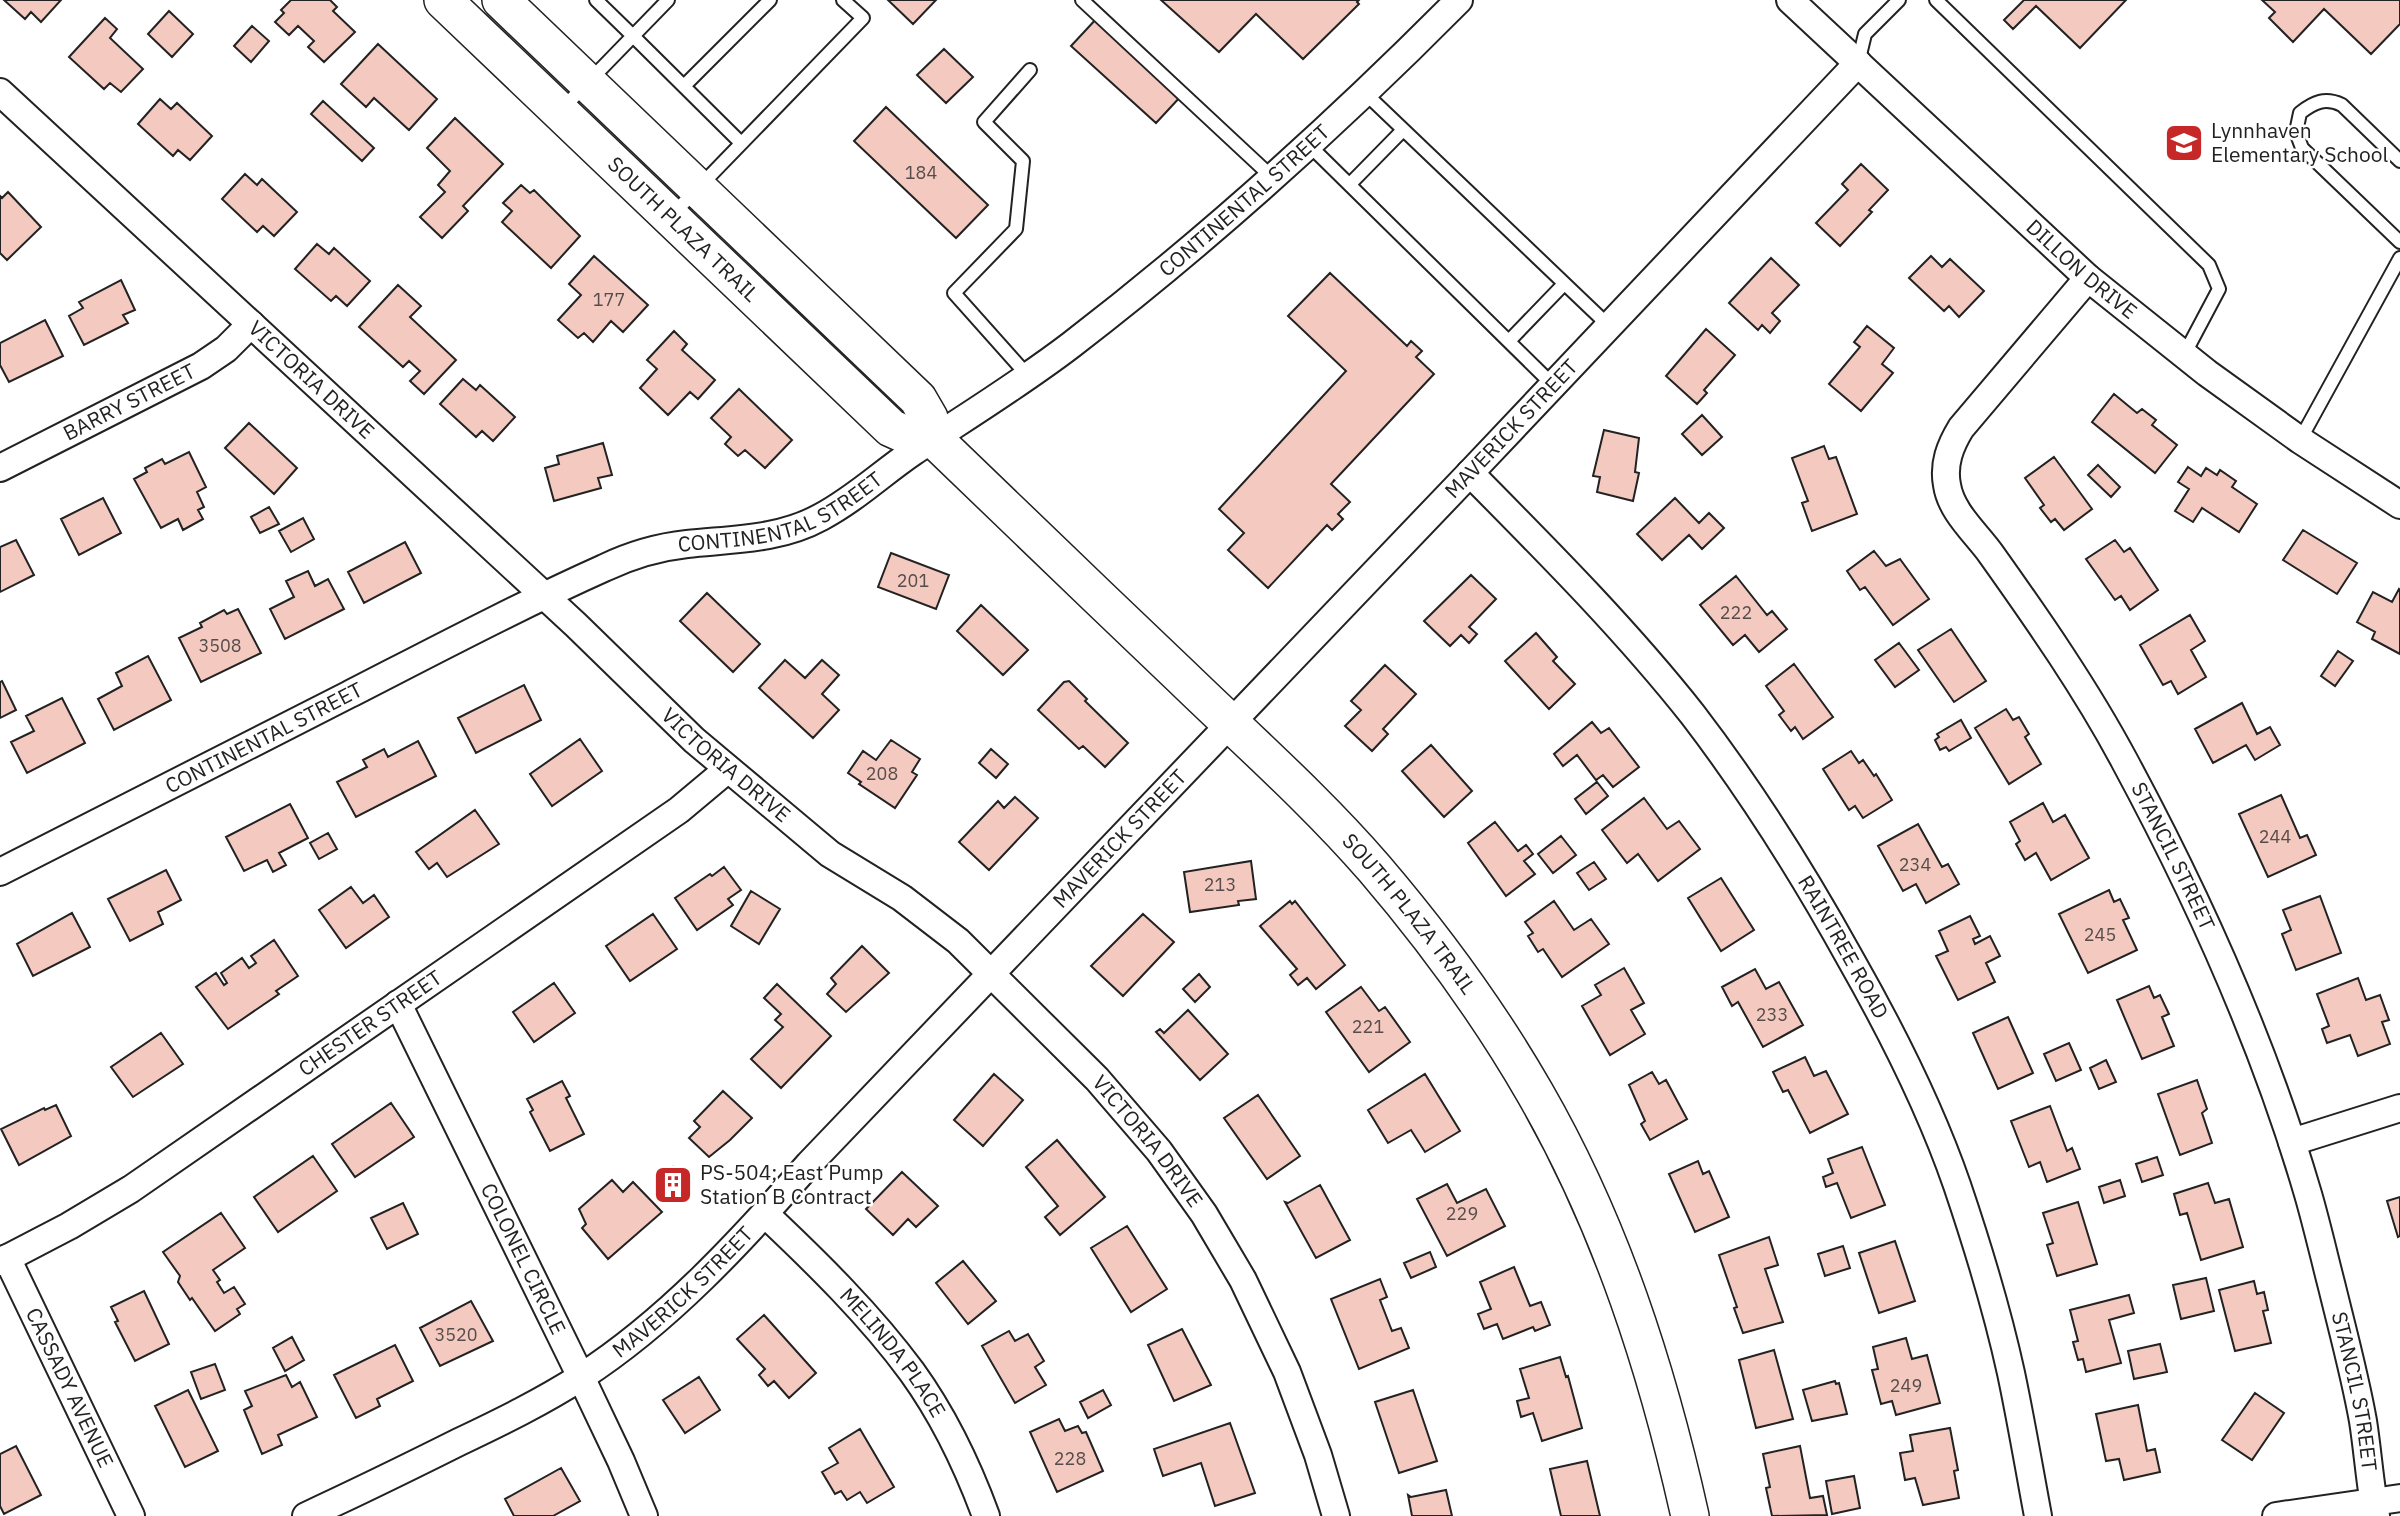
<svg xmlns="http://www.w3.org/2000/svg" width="2400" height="1516" font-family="'IBM Plex Sans',sans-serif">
	<rect width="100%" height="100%" fill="#fff"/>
	<path fill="#f3c9c0" stroke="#222" stroke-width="2" d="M4,0H61L41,22L31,12L25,19Z
		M291,0H330L337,7L333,11L355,32L324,62L308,47L314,41L298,26L289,35L275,22L284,13L281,10Z
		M888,0H936L913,24Z
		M1161,0H1359L1357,2L1359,4L1303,59L1256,14L1219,52Z
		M2024,0H2126L2080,48L2036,6L2013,29L2004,20Z
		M2262,0H2400V24L2371,54L2324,9L2293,42L2269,18L2275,12Z
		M169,11L193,34L172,57L148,34Z
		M1098,17L1182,95L1156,123L1071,46Z
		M105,18L117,29L110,38L143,69L121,92L110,83L104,89L69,57Z
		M252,26L269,41L251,62L234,46Z
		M378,44L437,99L409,130L374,98L366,107L341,84Z
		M944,49L973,77L946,103L917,75Z
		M160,99L171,109L177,103L212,136L190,160L178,150L173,156L138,124Z
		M323,101L374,148L362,161L311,114Z
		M886,107L988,205L956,238L854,141Z
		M455,118L503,164L463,206L468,211L442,238L420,217L445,192L438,185L450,171L427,148Z
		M1861,164L1888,190L1869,210L1872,212L1840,246L1816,223L1848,190L1842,184Z
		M245,174L257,185L262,179L297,212L274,236L263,226L257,232L222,199Z
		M521,185L530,193L534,190L580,236L551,268L502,222L512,211L503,203Z
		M8,192L41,227L7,260L0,253V196L2,198Z
		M317,244L329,254L334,248L370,281L347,306L336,296L331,301L295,269Z
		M594,256L648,305L623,332L611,321L593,342L584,333L578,338L558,320L581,295L569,284Z
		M1931,256L1942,267L1950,259L1984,291L1959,317L1949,306L1944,311L1909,278Z
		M1771,258L1799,285L1772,313L1780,321L1770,333L1762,325L1758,330L1729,303Z
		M1330,273L1407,346L1411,341L1422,351L1416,357L1434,374L1331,484L1350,502L1338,514L1343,519L1332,530L1327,525L1268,588L1228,550L1244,533L1219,509L1346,371L1288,316Z
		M121,280L135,310L123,315L128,323L84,345L69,316L83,308L79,302Z
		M398,285L421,306L410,317L456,360L424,394L410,381L420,371L409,361L403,367L359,327Z
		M45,320L63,356L9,382L0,365V343Z
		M1867,326L1894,348L1882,364L1893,373L1861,411L1829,384L1860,347L1854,342Z
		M1706,329L1735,355L1704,390L1707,393L1697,404L1666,376Z
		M674,331L687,344L682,350L715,380L698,399L690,392L668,415L640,388L657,369L647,360Z
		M463,379L476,390L480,385L515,417L493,441L482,431L476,437L440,404Z
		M739,389L792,440L765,468L745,450L738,456L725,444L731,437L711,418Z
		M2114,394L2137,413L2142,409L2156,420L2152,425L2177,445L2155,473L2092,422Z
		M1702,415L1722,437L1702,455L1682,434Z
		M249,423L297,468L274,494L225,448Z
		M1604,430L1639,438L1635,472L1639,473L1633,501L1597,492L1600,477L1593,476Z
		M603,443L612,475L598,478L601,488L554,501L545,468L559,464L557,456Z
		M1824,446L1829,459L1836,457L1857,514L1812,531L1802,503L1808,501L1792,458Z
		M189,452L206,487L197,492L204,507L198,510L203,519L183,530L178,519L161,528L134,479L147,472L145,468L162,459L165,464Z
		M2054,457L2092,509L2064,530L2055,519L2051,522L2040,508L2044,505L2025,478Z
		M2098,465L2120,487L2111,497L2088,475Z
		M2188,467L2201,476L2206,468L2217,475L2220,470L2236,481L2232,487L2257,504L2239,532L2202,508L2193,522L2175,511L2189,489L2178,482Z
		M103,498L121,533L79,555L61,519Z
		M1675,498L1699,523L1709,513L1724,528L1702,549L1689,535L1662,560L1637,534Z
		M269,507L279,524L260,533L251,517Z
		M303,518L314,539L291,552L279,531Z
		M2303,530L2357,563L2337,594L2283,560Z
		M16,540L34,575L0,592V547Z
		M2115,540L2124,552L2130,548L2158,590L2130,610L2121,596L2115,600L2086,559Z
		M405,542L421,573L364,603L348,572Z
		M1874,551L1886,566L1900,559L1929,599L1893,625L1865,587L1860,590L1847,571Z
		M891,553L949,575L936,609L878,587Z
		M308,571L315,586L328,579L344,609L285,639L270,609L294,597L286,581Z
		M1471,575L1496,599L1469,627L1477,634L1469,643L1461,635L1450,646L1424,621Z
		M1736,576L1767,615L1772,611L1787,629L1759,652L1745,635L1733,645L1700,605Z
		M2399,589L2400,590V654L2372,639L2375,632L2357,622L2373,592L2392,602Z
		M707,593L760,644L733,672L680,621Z
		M981,605L1028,650L1003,675L957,631Z
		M238,609L261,653L201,682L179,638L202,627L200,623L224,610L227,614Z
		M2190,615L2205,641L2191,650L2206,677L2178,694L2171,681L2163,685L2140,645Z
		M1951,629L1986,681L1954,702L1918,650Z
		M1536,633L1557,657L1553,661L1575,684L1549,709L1505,661Z
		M1899,643L1919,670L1895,687L1875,660Z
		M2338,651L2353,661L2335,686L2321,676Z
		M148,656L171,700L114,730L98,699L122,686L116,673Z
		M785,660L805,678L822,660L839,675L822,694L839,710L813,738L759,688Z
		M1794,664L1833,717L1803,739L1795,727L1791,731L1779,715L1784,711L1766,686Z
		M1385,665L1416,694L1383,729L1388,734L1372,751L1345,726L1361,710L1351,701Z
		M2,681L16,710L0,718V682Z
		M1069,681L1087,699L1085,701L1128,743L1105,767L1083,746L1079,749L1038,710L1064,682Z
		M524,685L541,720L476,753L458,718Z
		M62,698L85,743L27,773L11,742L34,731L26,716Z
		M2242,703L2257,734L2270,727L2280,745L2255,760L2246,745L2213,763L2195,729Z
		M2006,709L2013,720L2019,717L2029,734L2025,737L2041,764L2009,784L1975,728Z
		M1961,720L1971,738L1949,751L1946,747L1940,750L1935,740L1939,737L1937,734Z
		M1592,722L1601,733L1609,728L1639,767L1613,787L1603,775L1596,780L1577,755L1563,766L1554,754Z
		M580,739L602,771L552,806L530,774Z
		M891,740L920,759L912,772L917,775L895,808L859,784L861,782L848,773L863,751L876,760Z
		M418,741L436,776L356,817L337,782L367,767L363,760L384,749L388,757Z
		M1431,745L1472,791L1444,817L1402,771Z
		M991,749L1008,764L996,778L979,763Z
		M1851,751L1859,763L1863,760L1874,776L1876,774L1892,800L1863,818L1855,806L1849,810L1823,769Z
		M1597,782L1608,796L1586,814L1575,799Z
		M2281,795L2300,838L2307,835L2316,855L2268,877L2239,814Z
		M1015,797L1038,818L989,870L959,842L998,801L1004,808Z
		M1644,798L1667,829L1679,821L1700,849L1658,881L1638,854L1627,863L1602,830Z
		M2043,803L2053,822L2065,815L2089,858L2051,880L2036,853L2025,860L2016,844L2020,841L2010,822Z
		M290,804L308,838L279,853L286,865L273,872L267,860L244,871L226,837Z
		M475,810L499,844L447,877L437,863L429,869L416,852Z
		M1495,822L1518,851L1526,845L1533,854L1524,861L1535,874L1506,896L1468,843Z
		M1918,824L1942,867L1948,864L1959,884L1926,903L1916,884L1903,891L1878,846Z
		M328,833L337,849L319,859L310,843Z
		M1561,836L1576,855L1553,873L1538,854Z
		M1251,861L1256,899L1238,901L1239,905L1190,912L1184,872Z
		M1594,862L1606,879L1589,890L1577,873Z
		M724,867L741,890L728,899L733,905L697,930L675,898L710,874L712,876Z
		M166,870L181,900L158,912L163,924L130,941L108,899Z
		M1721,878L1754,930L1721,951L1688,898Z
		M351,887L363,903L374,895L389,917L346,948L319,910Z
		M2109,890L2114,902L2120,899L2129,918L2123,920L2137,950L2088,973L2059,914Z
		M751,891L780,909L759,944L731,926Z
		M2320,896L2341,953L2296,970L2282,934L2291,930L2283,910Z
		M1290,901L1292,904L1295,901L1345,965L1316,989L1307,978L1298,985L1290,975L1297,969L1260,926Z
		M1554,901L1574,930L1591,919L1609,944L1562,977L1543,949L1538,952L1528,936L1533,933L1525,922Z
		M72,913L90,947L33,976L17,944Z
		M653,914L677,949L630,981L606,946Z
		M1143,914L1174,942L1123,996L1091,966Z
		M1970,916L1980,936L1973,939L1975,944L1990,936L2000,956L1986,963L1995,982L1958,1000L1936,956L1948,951L1939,931Z
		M274,940L298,976L276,991L279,994L228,1029L196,987L216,973L224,985L227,983L221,973L242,958L249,968L256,963L251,956Z
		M862,946L889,973L846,1012L827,994L836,984L831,978Z
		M1624,968L1644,1003L1631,1010L1645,1034L1610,1055L1582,1006L1601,995L1595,985Z
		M1755,969L1766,989L1779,982L1803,1025L1763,1047L1738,1002L1732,1006L1722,987Z
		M1199,974L1210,987L1195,1002L1183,989Z
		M2358,978L2366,1000L2380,995L2389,1020L2382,1022L2390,1044L2358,1056L2350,1035L2327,1043L2322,1029L2329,1026L2317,994Z
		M554,983L575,1013L534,1042L513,1012Z
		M777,984L831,1036L781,1088L751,1059L783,1027L775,1020L781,1014L764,998Z
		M2149,986L2154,998L2160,995L2169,1014L2162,1017L2174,1046L2142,1059L2117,1000Z
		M1361,987L1379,1011L1385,1007L1410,1042L1369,1072L1326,1012Z
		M1188,1010L1228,1054L1200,1080L1156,1032L1160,1029L1164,1033Z
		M2008,1017L2033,1073L1998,1089L1973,1033Z
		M161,1033L183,1064L133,1097L111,1067Z
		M2069,1043L2081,1070L2056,1081L2044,1054Z
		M1805,1057L1814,1076L1826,1071L1848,1114L1810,1133L1788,1090L1783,1092L1773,1072Z
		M2106,1060L2116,1082L2099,1089L2090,1068Z
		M1652,1072L1659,1084L1666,1080L1687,1119L1650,1140L1641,1124L1645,1121L1629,1085Z
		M994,1074L1023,1100L983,1146L954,1120Z
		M1425,1074L1460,1131L1425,1152L1411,1130L1388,1143L1368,1110Z
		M2197,1080L2207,1109L2202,1113L2212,1143L2180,1155L2158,1094Z
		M562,1081L570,1096L566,1098L584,1134L550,1151L530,1112L533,1110L527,1099Z
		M723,1091L752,1118L730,1140L709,1157L689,1138L700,1127L694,1121Z
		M1258,1095L1300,1156L1267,1179L1224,1118Z
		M391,1103L414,1137L355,1177L332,1144Z
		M56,1105L71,1136L19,1165L1,1129L44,1108L45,1110Z
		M2050,1106L2067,1151L2072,1148L2080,1169L2047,1182L2040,1162L2029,1167L2011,1121Z
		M1057,1140L1105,1197L1060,1235L1045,1217L1058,1206L1026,1167Z
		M1862,1147L1885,1205L1851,1218L1837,1183L1826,1187L1823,1177L1833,1173L1828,1159Z
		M313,1156L337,1191L278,1232L254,1197Z
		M2157,1157L2163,1175L2142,1182L2136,1164Z
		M1698,1161L1703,1174L1709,1171L1729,1217L1695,1232L1669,1174Z
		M673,1167L689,1186L674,1201L657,1183Z
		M902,1172L938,1206L916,1227L908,1219L893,1235L866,1209Z
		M612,1180L623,1192L633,1182L662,1212L608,1259L582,1228L586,1224L579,1209Z
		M2120,1180L2125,1196L2104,1203L2099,1187Z
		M2208,1183L2215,1203L2229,1199L2243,1247L2201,1260L2187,1213L2180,1215L2174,1194Z
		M1447,1184L1457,1203L1486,1189L1505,1226L1447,1256L1417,1199Z
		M1320,1185L1350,1240L1316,1258L1285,1202L1288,1203Z
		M2400,1197V1236L2398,1237L2387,1201Z
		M2078,1202L2097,1264L2057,1276L2047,1245L2053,1243L2043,1213Z
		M403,1203L418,1234L387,1249L371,1218Z
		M221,1213L245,1248L213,1270L220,1280L217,1282L224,1293L234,1287L245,1304L237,1309L240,1314L215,1331L192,1298L190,1300L178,1282L180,1276L163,1252Z
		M1127,1226L1167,1289L1131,1312L1091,1248Z
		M1769,1237L1778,1265L1765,1269L1783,1322L1743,1333L1734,1308L1737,1307L1719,1255Z
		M1895,1241L1915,1301L1879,1313L1859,1253Z
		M1843,1246L1850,1268L1825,1276L1818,1254Z
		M1430,1252L1436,1267L1411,1278L1404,1263Z
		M963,1261L996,1301L968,1324L936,1283Z
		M1514,1267L1530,1306L1541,1302L1550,1325L1535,1331L1533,1327L1503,1339L1497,1324L1484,1329L1478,1314L1491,1309L1480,1282Z
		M2206,1278L2214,1311L2181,1319L2173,1285Z
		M1380,1279L1387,1297L1380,1300L1392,1331L1401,1328L1409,1348L1359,1369L1331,1299Z
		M2254,1281L2257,1294L2264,1292L2268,1310L2263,1311L2271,1343L2235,1351L2219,1290Z
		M144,1291L169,1344L135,1361L115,1322L118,1321L111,1307Z
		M2129,1295L2134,1313L2109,1320L2121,1363L2086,1372L2083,1359L2078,1360L2073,1342L2078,1341L2070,1310Z
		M471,1301L493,1341L440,1366L420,1328Z
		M764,1315L816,1373L789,1398L774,1381L768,1386L759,1375L765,1369L737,1339Z
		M1182,1329L1211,1385L1174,1401L1148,1345Z
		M1009,1331L1015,1341L1028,1334L1044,1361L1035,1367L1046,1385L1015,1403L982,1346Z
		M292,1337L304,1360L285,1371L273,1348Z
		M1906,1338L1912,1359L1927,1355L1940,1403L1896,1415L1892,1401L1881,1404L1872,1370L1878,1369L1873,1347Z
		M2160,1344L2167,1372L2134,1379L2128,1351Z
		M395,1345L413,1381L377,1399L380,1406L356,1418L334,1375Z
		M1774,1350L1793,1419L1756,1428L1739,1360Z
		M1560,1357L1566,1377L1568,1376L1582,1428L1542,1441L1533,1413L1521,1417L1517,1401L1529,1398L1520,1369Z
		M215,1364L225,1390L201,1399L191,1372Z
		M286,1375L292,1387L300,1382L317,1417L278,1435L282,1445L262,1454L244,1410L252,1406L245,1391Z
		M699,1377L720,1410L685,1433L663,1400Z
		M1835,1381L1836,1384L1839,1383L1847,1414L1812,1421L1803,1390Z
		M188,1390L218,1451L185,1467L155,1406Z
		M1103,1390L1111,1405L1088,1418L1080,1402Z
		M1413,1390L1437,1461L1399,1473L1375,1402Z
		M2255,1393L2284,1413L2252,1460L2222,1440Z
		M2138,1405L2147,1451L2155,1449L2160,1472L2124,1480L2119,1459L2106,1461L2096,1414Z
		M1059,1419L1065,1431L1078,1426L1082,1433L1086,1432L1103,1471L1057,1492L1030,1432Z
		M1230,1423L1255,1493L1215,1506L1201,1463L1163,1476L1154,1449Z
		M1950,1428L1958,1470L1954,1471L1959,1498L1923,1505L1915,1478L1905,1480L1900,1453L1913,1451L1910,1435Z
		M860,1429L894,1487L867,1503L860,1492L847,1500L841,1491L835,1494L822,1472L838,1463L829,1448Z
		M16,1446L41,1495L4,1514L0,1506V1454Z
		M1800,1446L1810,1498L1823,1496L1827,1515L1772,1516L1766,1488L1770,1487L1763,1454Z
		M1587,1461L1600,1516H1561L1550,1469Z
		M561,1468L580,1501L553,1516H514L505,1499Z
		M1854,1476L1860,1508L1832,1514L1826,1481Z
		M1446,1490L1452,1516H1412L1408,1495L1411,1497Z"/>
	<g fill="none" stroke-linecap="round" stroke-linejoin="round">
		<g stroke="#222" stroke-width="16">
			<path id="lane" d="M668,0L633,36L741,143
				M1082,0L1273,178
				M1936,0L2209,265L2219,289L2184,355
				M1858,63L1865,34L1899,0
				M684,86L770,0
				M1365,93L1609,326
				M562,109L633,36L596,0
				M1309,145L1553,385
				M2400,161L2342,105C2325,97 2314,102 2300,113L2296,132L2302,148L2400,242
				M1350,184L1403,130
				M672,215L863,18L843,0
				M1509,341L1564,284
				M1028,376L954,293L1016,229L1023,161L984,122L1030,70
				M2300,440L2400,258"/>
		</g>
		<g stroke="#222" stroke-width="30">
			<g id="street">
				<path id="s1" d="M1790,0L2088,278L2207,373L2300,440L2400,505"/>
				<path id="s2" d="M0,92L576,625L694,740L830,854L902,898L958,941L1097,1079L1159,1151L1204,1214L1243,1280L1287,1372L1318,1455L1336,1516"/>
				<path id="s3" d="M2088,278L1961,428C1950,446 1943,464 1947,485C1951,512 1976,533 1991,554C2038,620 2086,689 2124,760C2199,899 2264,1043 2308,1194C2317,1225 2324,1256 2332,1287C2343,1332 2355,1376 2363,1421C2368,1453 2370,1485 2376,1516"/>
				<path id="s4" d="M0,468L201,366L226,349L251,324"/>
				<path id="s5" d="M1470,473C1547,551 1625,629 1693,715C1752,792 1804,875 1851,960C1892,1032 1930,1107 1957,1185C1978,1247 1997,1309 2011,1373C2021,1420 2029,1468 2038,1516"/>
				<path id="s6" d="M0,872C116,814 232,755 348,695C432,652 517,607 604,568C629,556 659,547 687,544C733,539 779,540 821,517C855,499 882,473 913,452C966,417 1020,384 1071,345C1209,239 1337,123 1459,0"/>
				<path id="s7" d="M398,1004L581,1377L621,1461L644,1516"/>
				<path d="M2292,1142L2400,1108"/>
				<path id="s8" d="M765,1214C817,1263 870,1315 912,1372C943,1415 968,1467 986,1516"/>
				<path id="s9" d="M7,1258L131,1516"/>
				<path id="s10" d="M0,1262L69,1226L131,1189L679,810L728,769"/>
				<path id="s11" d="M306,1516C358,1492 409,1467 459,1442C501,1422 542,1402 581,1377C668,1321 741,1241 809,1164L1470,473L1858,63"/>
				<path d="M2276,1516L2400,1498"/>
			</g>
		</g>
		<g stroke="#222" stroke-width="40">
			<g id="secondary">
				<path id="s12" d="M443,0L891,428L911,437L934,439"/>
				<path id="s13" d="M501,0L918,399L929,418L934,439C1017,519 1099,598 1182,677C1247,740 1315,800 1374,868C1434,938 1489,1013 1535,1093C1611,1225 1657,1368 1690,1516"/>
			</g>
		</g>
		<use href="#lane" stroke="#fff" stroke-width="12"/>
		<use href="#street" stroke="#fff" stroke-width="26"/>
		<use href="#secondary" stroke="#fff" stroke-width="37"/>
	</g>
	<defs>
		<g id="school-square" transform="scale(2.0125)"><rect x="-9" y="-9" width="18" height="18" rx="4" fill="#c62828" stroke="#fff"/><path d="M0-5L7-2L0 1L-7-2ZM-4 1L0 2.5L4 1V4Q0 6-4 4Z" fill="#fff"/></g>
		<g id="building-square" transform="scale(2.0125)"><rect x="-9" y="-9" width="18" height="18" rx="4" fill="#c62828" stroke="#fff"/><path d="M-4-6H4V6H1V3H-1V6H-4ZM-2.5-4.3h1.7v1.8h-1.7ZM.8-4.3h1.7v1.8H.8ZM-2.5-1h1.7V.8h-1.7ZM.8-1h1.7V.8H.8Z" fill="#fff"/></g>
	</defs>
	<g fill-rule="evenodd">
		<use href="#school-square" x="2184" y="143"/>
		<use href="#building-square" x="673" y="1185"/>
	</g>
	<g text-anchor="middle" stroke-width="5" stroke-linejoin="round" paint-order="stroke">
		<g font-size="18" fill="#564c4a">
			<text x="921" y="179">184</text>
			<text x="609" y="306">177</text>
			<text x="913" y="587">201</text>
			<text x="1736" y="619">222</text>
			<text x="220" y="652">3508</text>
			<text x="882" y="780">208</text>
			<text x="2275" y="843">244</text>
			<text x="1915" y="871">234</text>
			<text x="1220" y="891">213</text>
			<text x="2100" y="941">245</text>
			<text x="1772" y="1021">233</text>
			<text x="1368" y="1033">221</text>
			<text x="1462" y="1220">229</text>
			<text x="456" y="1341">3520</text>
			<text x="1906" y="1392">249</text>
			<text x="1070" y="1465">228</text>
		</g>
		<g font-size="21" fill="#222" stroke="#fff" text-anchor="start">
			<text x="2211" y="138">Lynnhaven<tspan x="2211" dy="24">Elementary School</tspan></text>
			<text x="700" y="1180">PS-504; East Pump<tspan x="700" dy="24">Station B Contract</tspan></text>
		</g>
		<g font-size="21" fill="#222" stroke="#fff">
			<text dy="7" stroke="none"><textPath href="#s6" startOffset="1430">CONTINENTAL STREET</textPath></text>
			<text dy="7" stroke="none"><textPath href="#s12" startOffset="332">SOUTH PLAZA TRAIL</textPath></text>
			<text dy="7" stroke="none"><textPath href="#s1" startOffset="397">DILLON DRIVE</textPath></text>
			<text dy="7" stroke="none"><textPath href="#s2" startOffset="424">VICTORIA DRIVE</textPath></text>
			<text dy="7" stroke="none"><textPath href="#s4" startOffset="145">BARRY STREET</textPath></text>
			<text dy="7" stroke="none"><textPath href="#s11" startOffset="1638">MAVERICK STREET</textPath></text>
			<text dy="7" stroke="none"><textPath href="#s6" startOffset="863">CONTINENTAL STREET</textPath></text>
			<text dy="7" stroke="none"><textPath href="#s6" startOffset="296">CONTINENTAL STREET</textPath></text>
			<text dy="7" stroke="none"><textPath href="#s2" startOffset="990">VICTORIA DRIVE</textPath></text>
			<text dy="7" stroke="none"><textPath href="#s11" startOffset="1071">MAVERICK STREET</textPath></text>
			<text dy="7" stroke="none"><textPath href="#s3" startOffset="693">STANCIL STREET</textPath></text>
			<text dy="7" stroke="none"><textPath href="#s13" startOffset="1293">SOUTH PLAZA TRAIL</textPath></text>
			<text dy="7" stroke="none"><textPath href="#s5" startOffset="606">RAINTREE ROAD</textPath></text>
			<text dy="7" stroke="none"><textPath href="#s10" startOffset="441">CHESTER STREET</textPath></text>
			<text dy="7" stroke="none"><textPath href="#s2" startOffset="1558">VICTORIA DRIVE</textPath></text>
			<text dy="7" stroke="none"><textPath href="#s7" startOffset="284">COLONEL CIRCLE</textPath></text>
			<text dy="7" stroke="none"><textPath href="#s11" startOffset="441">MAVERICK STREET</textPath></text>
			<text dy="7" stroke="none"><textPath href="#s8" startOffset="189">MELINDA PLACE</textPath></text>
			<text dy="7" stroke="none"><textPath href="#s9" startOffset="144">CASSADY AVENUE</textPath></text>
			<text dy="7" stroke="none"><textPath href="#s3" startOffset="1260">STANCIL STREET</textPath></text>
		</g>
	</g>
</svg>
